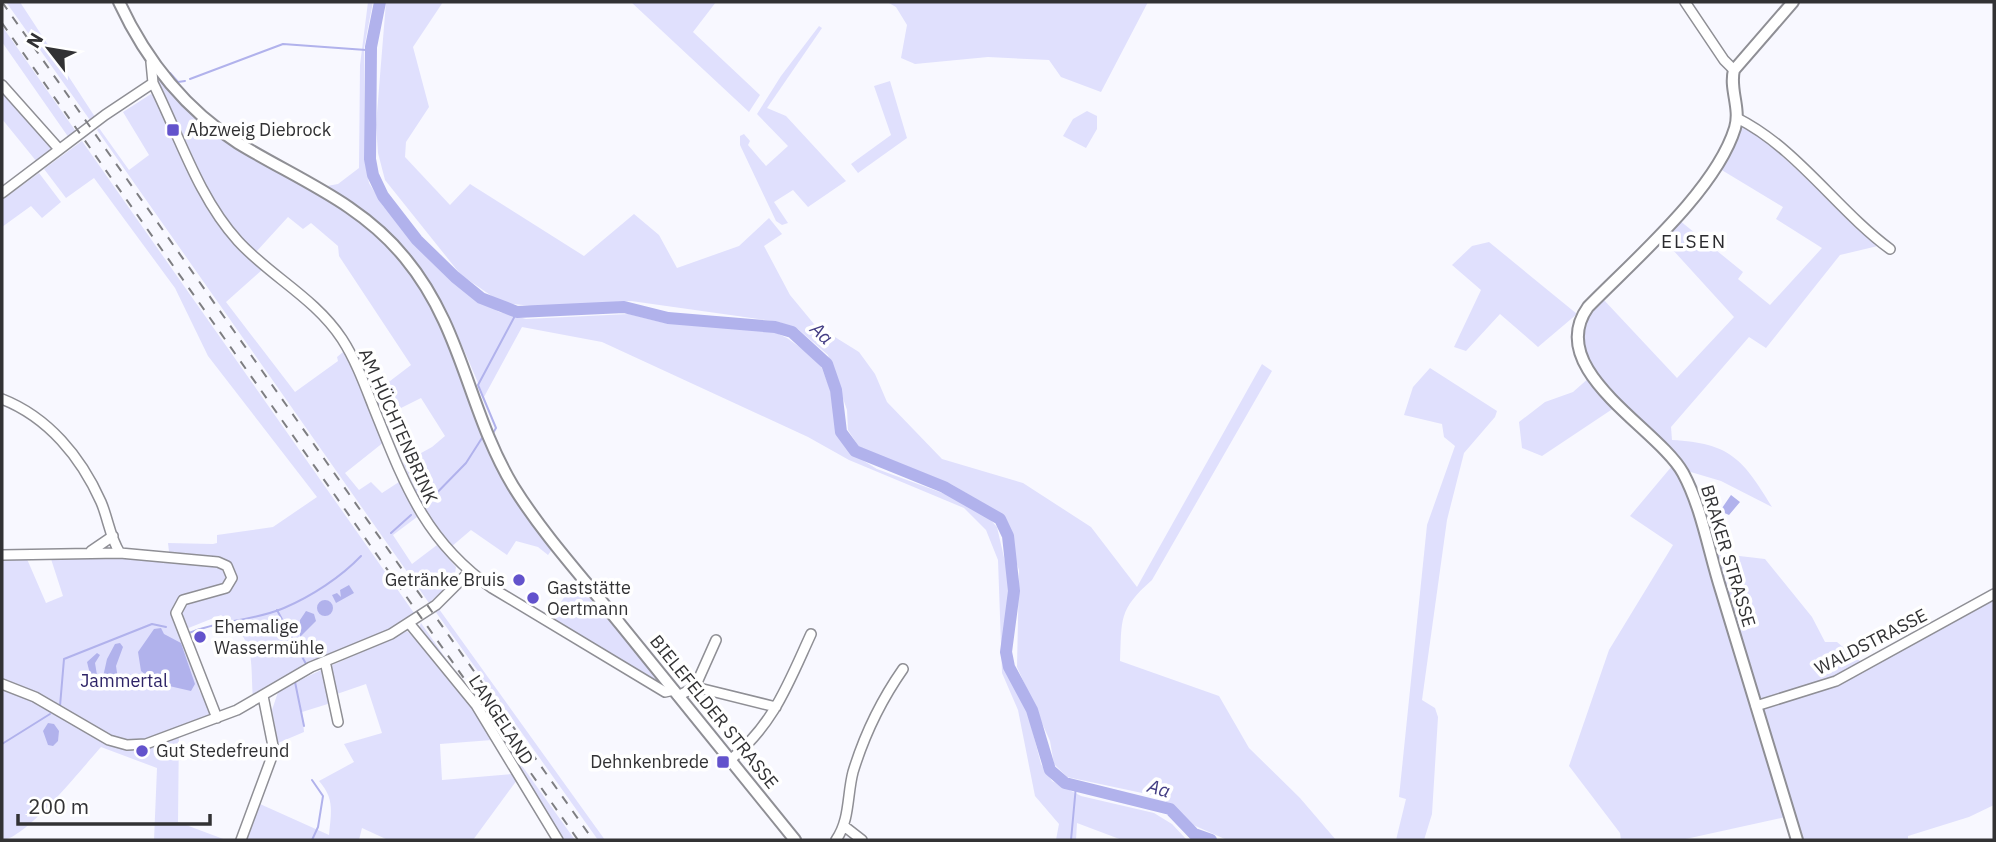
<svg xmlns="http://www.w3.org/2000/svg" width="1996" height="842" font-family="'IBM Plex Sans',sans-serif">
	<rect width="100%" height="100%" fill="#f8f8ff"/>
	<path fill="#e0e0fd" d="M6,2H20L97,120L92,123Z
		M368,2H373L364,48V156L369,183L383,206L421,250L452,281L499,312L526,319L629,314L665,323L770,330L787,338L819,361L830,389L837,434L849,452L877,469L956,498L987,516L997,527L1009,579L1005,662L1027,710L1041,764L1052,781L1081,796L1154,813L1172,824L1187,840H1122L1077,823L1076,840H1056L1059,824L1035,796L1018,710L1002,673L998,560L986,530L964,508L849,460L808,437L602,342L522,327L484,397C443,299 420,245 327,186L338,184L359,168L360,65Z
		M386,2H443L413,47L429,107L406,142L405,157L450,205L470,184L584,256L634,214L659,235L677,268L739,246L769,218L782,234L764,246L790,295L814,324L859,352L875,374L887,402L942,459L1023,483L1091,527L1137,587L1262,364L1272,371L1152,580C1118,610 1122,619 1120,661L1219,696L1249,748L1300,798L1336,840H1227L1191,824L1161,797L1067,777L1054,764L1050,741L1017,667L1019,570L1000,513L951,484L859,447L848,430L847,410L828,355L798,329L779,322L631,301L542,307L502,303L461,275L385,180L378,153L376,125Z
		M631,2H716L693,32L760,95L749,112Z
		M887,2H1148L1101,92L1061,77L1049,60L988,57L915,64L901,58L907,25L896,7Z
		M2,26L77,133L69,138L2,42Z
		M819,26L822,28L767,108L786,116L846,181L808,207L793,190L774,202L788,223L782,225L776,221L740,145V136L744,134L750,141L748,145L766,166L788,146L757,114L781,76Z
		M159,76L183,105L324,195L385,240L426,297L453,350L467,393L553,548L548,555L538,547L516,541L507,555L471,530L451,547L427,515L403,463L432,447L445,436L421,398L383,417L373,394L411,365L339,256L338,246L311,223L303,229L288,217L256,252C204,204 189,139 156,78Z
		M890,81L907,138L858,173L851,164L891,135L874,86Z
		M2,88L52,147L51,152L37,162L2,119Z
		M151,94L157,97L166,115L207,207L262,270L226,302L295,392L338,361L337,357L343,352L363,386L384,442L345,473L359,490L371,482L382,493L399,482L417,517L393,535L412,564L437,545L456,567L454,581L429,603L97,130L99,128L129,170L149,155L123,112Z
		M1087,111L1097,116V129L1086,148L1063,136L1073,119Z
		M1742,124L1753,130L1882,245L1840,255L1766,348L1749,337L1671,427L1672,440C1730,443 1743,459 1772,507L1721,481L1684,470L1714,553L1765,559L1812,617L1825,642H1837L1866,666L1994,596V805L1969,817L1908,836V840H1793L1786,817L1681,840H1621L1620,833L1569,766L1609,650L1673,545L1630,516L1672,466C1652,443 1582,368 1581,340C1581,323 1592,311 1603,299L1677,378L1734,317L1662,238L1679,220L1743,272L1738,279L1770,305L1822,248L1776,219L1783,207L1720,169Z
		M82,141L414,613L410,621L253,699C250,658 257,641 221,615L186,629L199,690L212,715L179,728L178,822L226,840H154L157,768L101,747C84,766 25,840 2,840V559H27L46,603L63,596L51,559L89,556L170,560L168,543L213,544L217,543V535L273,527L317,497L208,356L175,288L94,178L66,198L44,169Z
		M39,173L61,202L42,218L31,206L2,227V200Z
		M1489,242L1577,314L1538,347L1500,314L1466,351L1454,347L1481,290L1452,265L1472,246Z
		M1430,368L1497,411L1495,417L1464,453L1447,520L1422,700L1435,708L1438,717L1432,814L1424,840H1396L1406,799L1399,797L1427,525L1455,446L1444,437L1442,424L1404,415L1413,387Z
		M1590,377L1614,408L1542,456L1522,448L1519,422L1545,402L1573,392Z
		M583,584L664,686L663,687L549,620L569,590Z
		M439,609L605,840H598L435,611Z
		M421,623L473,697L418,631Z
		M407,631C441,663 470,699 492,740L440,744L442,780L512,774L517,780L473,840H388L362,828L359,840H245L260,804L329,835C331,812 335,799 319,781L354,762L344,744L382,733L366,684L334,695L331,703L302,712L304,732L278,743L272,710L278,692C321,667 363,654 407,631Z
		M480,707L575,840H561Z"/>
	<path fill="#b1b2ec" d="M1731,495L1740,502L1729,515L1720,511Z
		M349,585L354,593L336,603L332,595L337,593L341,597L340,590Z
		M317 608a8 8 0 1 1 16 0a8 8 0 1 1-16 0Z
		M306,611L314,614L316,621L300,637V620Z
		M161,628L164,634L181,643L195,684L191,691L156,683L141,671L138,652L154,629Z
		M120,643L123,647L116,666L118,679L115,683H107L103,677L107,659L115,644Z
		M97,653L100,655L95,663L98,681L91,685L87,682L90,674L87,662Z
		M48,723L54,724L59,731L58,741L53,746L48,745L43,731Z"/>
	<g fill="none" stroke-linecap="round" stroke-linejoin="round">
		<path stroke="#b1b2ec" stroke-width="2" d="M170,73L178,82L185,81
			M190,79L283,44L366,50L371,47
			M123,108L145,94
			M493,433L496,428L478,385L517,312
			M424,506L466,463L482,438
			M391,533L411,515
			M277,610L306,664
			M189,633C220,620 254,621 284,608C312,596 341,577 361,556
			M60,706L64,659L152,624L166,627
			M304,726L295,682L310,673
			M2,744L50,714
			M312,780L323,796L318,827L312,840
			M1071,840L1076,786"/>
		<path stroke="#b1b2ec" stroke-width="12" d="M380,2L371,47L370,159L373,175L383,196L417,240L455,277L481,298L517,312L624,307L668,318L775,327L792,332L827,364L836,390L841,432L855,451L944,487L1000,519L1008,536L1014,591L1006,652L1009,667L1032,710L1050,770L1065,783L1170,809L1194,834L1211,840"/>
		<g stroke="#8f8f95" stroke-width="12">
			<path id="minor" d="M1685,2L1724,60L1734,70
				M151,62L153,83C179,135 198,197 238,241C270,276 315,298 342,339C355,359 364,383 373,406C403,480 423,540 492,588L665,692L674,690
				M2,85L59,149
				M1737,118C1797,148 1837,210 1890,249
				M2,193L105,115L153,83
				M2,399C48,417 81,457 101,502C108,518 110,538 120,553
				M91,551L113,536
				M2,555L120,553L218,562L227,566L232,578L226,588L183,600L176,613L217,718
				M409,623L476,705L558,840
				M325,661L338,722
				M2,684L35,697L109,740L127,745L146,744L237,710L311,667L391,634L436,605L469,572
				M695,687L716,640
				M678,696L695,687L776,707
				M1756,706L1836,681L1994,594
				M730,760C774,724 788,684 811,634
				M844,826L862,840
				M241,840L274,751L263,696
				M836,840C850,820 847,795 853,772C864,736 882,699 903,669"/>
		</g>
		<g stroke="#8f8f95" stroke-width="14">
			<path id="major" d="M119,2C146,60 183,108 238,143C297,179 361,203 405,258C463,328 468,411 513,486C544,536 585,580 621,625C679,697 737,768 795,840
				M1793,2L1734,70C1729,89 1741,108 1735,128C1716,190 1634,260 1588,307C1543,370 1658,428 1683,473C1702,508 1709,553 1721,590C1746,673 1772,757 1797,840"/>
		</g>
		<use href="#minor" stroke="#fff" stroke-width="9"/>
		<use href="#major" stroke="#fff" stroke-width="10"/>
		<path stroke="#7e7e82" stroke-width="2" stroke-dasharray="9 9" stroke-linecap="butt" d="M2,2L593,840
			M2,23L578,840"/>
	</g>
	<g fill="#6353cc" stroke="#fff" stroke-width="2.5">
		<rect x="166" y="123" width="14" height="14" rx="3.5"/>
		<circle cx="519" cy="580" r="7"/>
		<circle cx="533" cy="598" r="7"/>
		<circle cx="200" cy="637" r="7"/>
		<circle cx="142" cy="751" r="7"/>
		<rect x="716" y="755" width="14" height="14" rx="3.5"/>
	</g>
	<g text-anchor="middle" stroke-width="7" stroke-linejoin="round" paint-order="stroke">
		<g font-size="18" fill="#323234" stroke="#fff" text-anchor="start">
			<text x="187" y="136">Abzweig Diebrock</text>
			<text x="505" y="586" text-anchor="end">Getränke Bruis</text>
			<text x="547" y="594">Gaststätte<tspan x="547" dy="21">Oertmann</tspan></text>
			<text x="214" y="633">Ehemalige<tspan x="214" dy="21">Wassermühle</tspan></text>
			<text x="156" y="757">Gut Stedefreund</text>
			<text x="709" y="768" text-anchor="end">Dehnkenbrede</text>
		</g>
		<g font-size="18" fill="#323234" stroke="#fff">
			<text transform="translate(398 426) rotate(66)" y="6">AM HÜCHTENBRINK</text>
			<text transform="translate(1728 556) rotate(73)" y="6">BRAKER STRASSE</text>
			<text transform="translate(1871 642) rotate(-27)" y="6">WALDSTRASSE</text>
			<text transform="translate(714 712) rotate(51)" y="6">BIELEFELDER STRASSE</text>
			<text transform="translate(501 720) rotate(57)" y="6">LANGELAND</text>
		</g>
		<g font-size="18" fill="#2d2366" stroke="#fff">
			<text x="124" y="687">Jammertal</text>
		</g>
		<g font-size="19" letter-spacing="2" fill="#2b2b2f" stroke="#fff">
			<text x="1694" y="248">ELSEN</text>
		</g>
		<g font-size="19" font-style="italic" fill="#443e84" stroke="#fff">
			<text transform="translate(822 333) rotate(43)" y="7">Aa</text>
			<text transform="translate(1159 788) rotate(17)" y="7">Aa</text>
		</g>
	</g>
	<rect width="1996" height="842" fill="none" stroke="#323234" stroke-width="7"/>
	<g transform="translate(49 49) rotate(301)" stroke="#ffffff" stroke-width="5" paint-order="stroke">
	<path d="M0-5L12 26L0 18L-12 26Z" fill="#323234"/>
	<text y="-10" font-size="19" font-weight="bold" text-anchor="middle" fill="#323234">N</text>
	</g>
	<path d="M18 814v10h192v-10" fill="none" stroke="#323234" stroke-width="3.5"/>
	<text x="28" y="814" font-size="21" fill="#323234" stroke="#ffffff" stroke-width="5" paint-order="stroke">200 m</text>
</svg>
